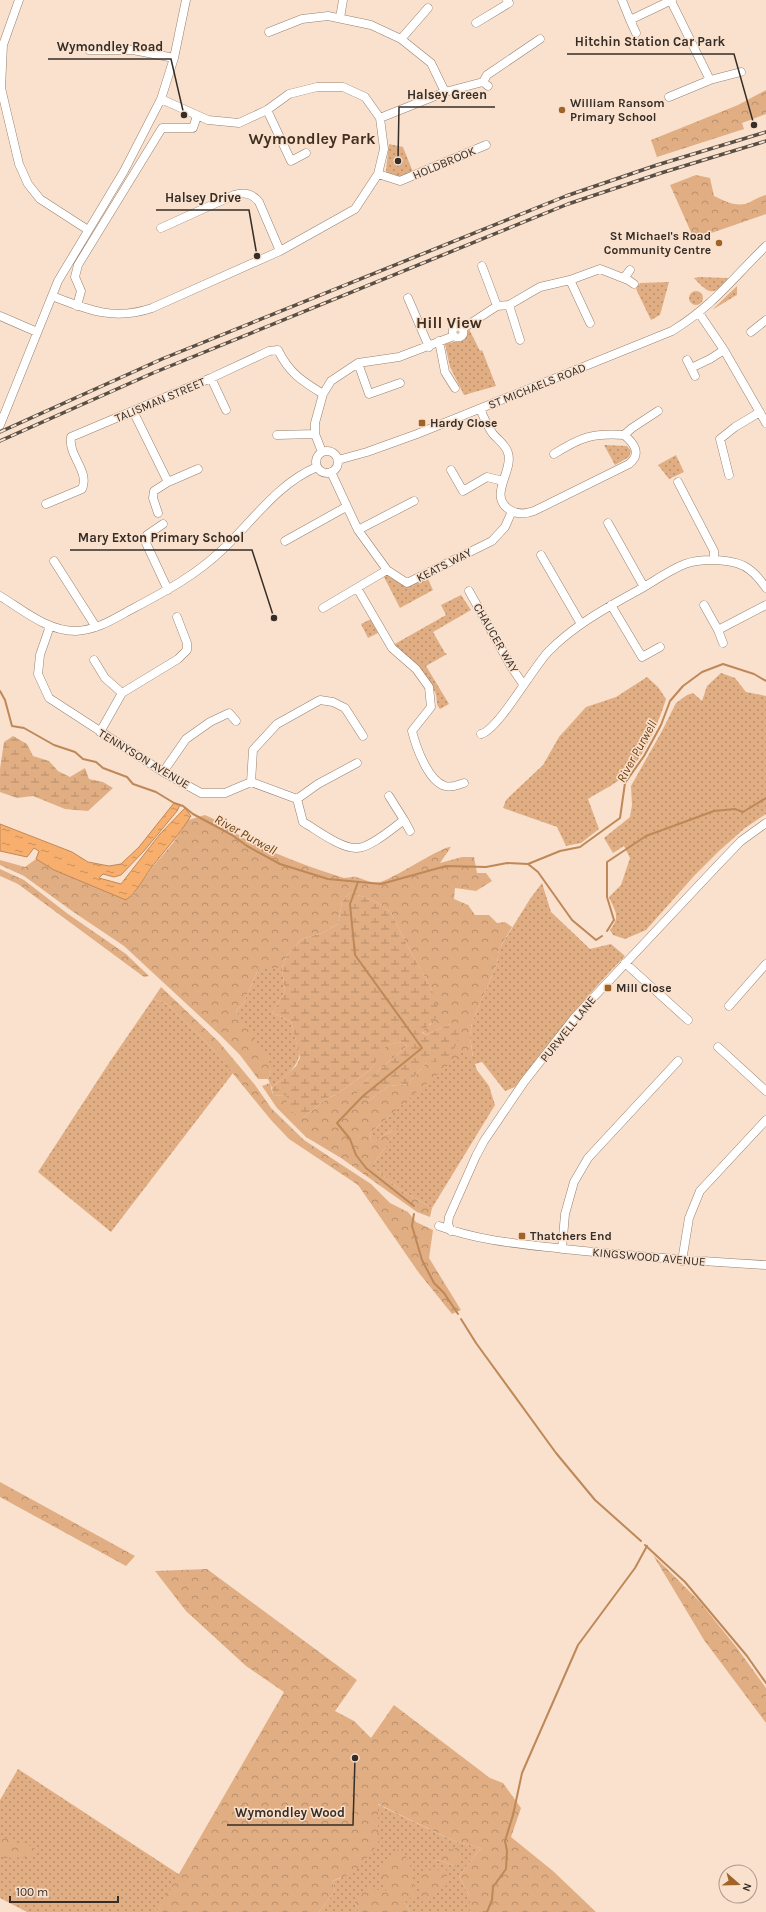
<svg xmlns="http://www.w3.org/2000/svg" width="766" height="1912" font-family="Karla,sans-serif">
	<defs>
		<pattern id="grass-dots" width="8" height="8" patternUnits="userSpaceOnUse"><rect width="8" height="8" fill="#e1ae83"/><path d="M2 2h.1M6 6h.1" fill="none" stroke="#b78e6b" stroke-width="1.8" stroke-linecap="round"/></pattern>
		<pattern id="forest-crowns" width="20" height="18" patternUnits="userSpaceOnUse"><rect width="20" height="18" fill="#e1ae83"/><path d="M2 6a3 3 0 1 1 6 0M12 15a3 3 0 1 1 6 0" fill="none" stroke="#b78e6b"/></pattern>
		<pattern id="wetland-marsh" width="20" height="14" patternUnits="userSpaceOnUse"><rect width="20" height="14" fill="#e1ae83"/><path d="M1 5h8M5 5V1M11 12h8M15 12V8" fill="none" stroke="#b78e6b"/></pattern>
		<pattern id="water-ripples" width="26" height="14" patternUnits="userSpaceOnUse"><rect width="26" height="14" fill="#f8af6e"/><path d="M2 4q2-2 4 0t4 0M15 11q2-2 4 0t4 0" fill="none" stroke="#ca8f5a"/></pattern>
	</defs>
	<rect width="100%" height="100%" fill="#f9e1ce"/>
	<path fill="url(#grass-dots)" fill-rule="evenodd" d="M389,144L403,147L413,172L401,179L387,174L386,170Z
		M699,277L727,278L728,279C713,297 709,294 694,278Z
		M669,282L660,315L651,320L636,289L640,283Z
		M737,286V295L735,296L712,310Z
		M689 298a7 7 0 1 1 14 0a7 7 0 1 1-14 0Z
		M469,329L480,351L482,350L496,386L464,395L450,367L445,344L463,340Z
		M604,445L627,446L631,451L629,457L615,465Z
		M676,455L684,472L669,479L658,465Z
		M386,574L407,586L427,577L433,590L400,608L383,575Z
		M461,595L471,610L433,632L445,653L447,654L426,666L449,704L440,709C435,704 438,698 435,692C423,670 411,660 393,645L446,615L441,605Z
		M371,619L378,633L368,638L361,624Z
		M721,673L735,678L746,692L766,696V814L745,828L719,851L694,876L646,930L625,939L613,935L610,930C621,916 615,912 609,897L621,885L630,858L624,846L613,853L604,838L630,817L632,805L631,786L662,731L676,703L687,695L693,693L702,701L707,686Z
		M647,677L658,687L666,699C659,722 643,760 624,776C614,785 599,792 588,799L599,829L581,843L566,846L557,827L503,808L506,800L543,765L559,737L586,707L616,697Z
		M542,883L551,912L590,949L611,944L625,956C585,997 550,1041 515,1087L505,1091L482,1062L475,1064L477,1070L489,1086L495,1105L432,1208L399,1189L372,1166L398,1129C388,1130 381,1139 371,1142L370,1133L464,1050L473,1057L470,1037L472,1022L497,964L499,949L530,899Z
		M259,968H282L285,991L272,1013L291,1021L299,1053C300,1067 281,1079 272,1088L268,1079L271,1071L236,1011L243,1004Z
		M153,999L166,1003L212,1048L233,1073L111,1232L38,1172L109,1063Z
		M18,1769L180,1875L157,1912H27L0,1898V1800Z
		M377,1804L454,1841L481,1848L459,1876L470,1897V1912H410L405,1902L386,1892L354,1901L359,1912H319L335,1891L332,1881L341,1878ZM457,1848L456,1867L442,1861L434,1860Z"/>
	<path fill="url(#forest-crowns)" d="M766,90V114L742,123L744,129L657,157L651,140L738,105Z
		M696,175L710,178L714,196C724,201 734,206 745,204C752,202 758,197 766,195V214L694,239L670,185Z
		M205,815C223,822 236,835 253,843C282,857 313,868 344,878C348,878 353,876 356,877C364,879 371,884 380,882C395,878 442,846 451,847L440,863L462,857H474L477,873H486L492,881L476,891L455,888L454,899L468,905L475,915H489L497,923L505,922L512,927L499,949L497,964L472,1022L470,1037L473,1058L464,1051L370,1133L371,1142C381,1138 388,1131 399,1128L372,1166L399,1189L432,1208L430,1217L417,1212L341,1158L306,1137L277,1108L262,1086L270,1083L273,1096L284,1095L304,1117L329,1097L336,1095L370,1070L386,1045L403,1042L407,1046L360,1086L368,1101L389,1086L408,1084L427,1062L441,1060L450,1024L426,1035L422,1031L424,1028L431,1024L432,990L406,943L391,913L378,903L365,897L349,893L342,902L338,924L322,933L302,939L287,955L282,968H259L243,1004L236,1011L269,1060L271,1071L268,1079H258L240,1055L219,1034L124,946L72,911L24,876L0,865V860L25,867L36,859L54,870L132,896L151,869L173,843L188,820Z
		M0,869L24,880L68,914L126,954L149,976L144,977L18,884L0,876Z
		M161,987L219,1042L255,1085L271,1108L304,1140L371,1184L390,1203L408,1212L416,1222L433,1230L429,1258L461,1310L452,1314L419,1273L358,1185L289,1139L271,1120L212,1048L166,1003L153,999Z
		M0,1482L135,1556L126,1566L0,1497Z
		M653,1555L700,1602L737,1648L766,1688V1723L704,1640Z
		M207,1569L357,1680L335,1711L354,1721L371,1738L394,1705L490,1778L503,1783L521,1808L511,1837L553,1871L596,1912H470V1897L459,1876L481,1848L454,1841L378,1804V1844L355,1872L332,1881L335,1891L319,1912H157L284,1692L246,1666L186,1611L155,1571Z
		M0,1836L24,1845L32,1846L36,1850L35,1855L32,1857L4,1858L0,1856Z
		M400,1847L409,1862L416,1894L405,1902L410,1912H359L354,1901L368,1887L386,1892L380,1868Z
		M457,1847L459,1859L456,1867L442,1861L433,1860Z
		M446,1869L448,1884L420,1903L419,1871Z"/>
	<path fill="url(#wetland-marsh)" d="M13,736L27,744L33,756L49,761L58,771L70,777L85,768L89,779L103,782L113,788L88,811L65,809L33,796L17,798L0,792V769L4,742Z
		M349,893L365,897L378,903L391,913L406,943L432,990L440,1014L422,1032L426,1035L450,1024L459,1025C460,1039 455,1055 440,1061C437,1062 431,1062 427,1062L408,1084L389,1086L368,1101L356,1096L360,1086L407,1046L403,1042L387,1045L370,1070L336,1095L329,1097L304,1117L295,1115L286,1105L287,1098L284,1095L273,1096L272,1088L296,1066L300,1058L291,1021L272,1013L285,991L282,968L287,955L302,939L322,933L338,924L342,902Z"/>
	<path fill="url(#water-ripples)" stroke="#be8858" d="M174,803L180,805L177,811L144,851L121,875L114,877L103,874L99,878L121,884L160,834L185,808L191,816C179,835 165,850 151,868C143,879 137,892 126,900L54,870L36,859L39,851L34,848L27,857L0,851V824L72,852L88,862L109,866L121,864L139,847Z"/>
	<g fill="none" stroke-linecap="round" stroke-linejoin="round">
		<path stroke="#be8858" stroke-width="2" d="M0,691L5,700L12,726L24,728L54,745L75,752L83,759L96,762L103,768L127,777L133,784L156,792L174,803L183,806L193,814L232,835L247,846L280,864L328,879L381,884L446,866L486,867L507,863L528,864L560,851L580,847L620,818L625,783L644,756L661,725L670,701L683,686L702,672L723,664L754,674L766,681
			M528,864L538,872L572,920L596,940L602,936
			M358,882L350,904L355,955L422,1048L363,1096L337,1123L350,1139L356,1155L366,1168L414,1206
			M607,931L614,920L607,897V862L646,836L714,811L735,809L743,812L766,798
			M414,1214L412,1226L422,1260L434,1283L444,1293L458,1314
			M461,1319L476,1343L556,1453L595,1500L641,1541
			M645,1545L685,1582L747,1656L766,1683
			M487,1912L492,1900L493,1887L506,1869L507,1851L505,1841L513,1815L522,1773L578,1645L635,1568L647,1546"/>
		<g stroke="#968170" stroke-width="9">
			<path id="minor" d="M19,0L3,45L1,88L19,164L28,184L40,199L88,230
				M622,0L630,20
				M671,1L710,80L741,72
				M340,18L343,0
				M476,23L509,3L507,0
				M269,32L302,19L328,16L371,25L401,39L431,63L445,92
				M636,33L630,20L672,0
				M401,39L428,8
				M89,50H133L174,58
				M483,82L487,75L540,39
				M669,97L710,80
				M267,110L291,161L306,153
				M380,118L445,92L483,82L488,86
				M378,174L400,181L486,145
				M161,228L234,195C244,192 252,193 259,202L280,251
				M482,266L497,306
				M624,278L630,270
				M570,280L590,323
				M52,296C88,310 114,321 152,308L280,251L355,209L378,174L384,149L380,118L365,97L343,87H317L289,94L267,110L239,123L208,120L161,99
				M408,298L429,347
				M509,305L520,340
				M77,306L81,291L75,277L78,265L162,128H193L197,116
				M699,313L724,350L766,423
				M0,316L37,332
				M452.5 332a5.5 5.5 0 1 1 11 0a5.5 5.5 0 1 1-11 0Z
				M462,329L497,306L509,305L540,287L570,280L600,269L628,280L634,284
				M751,332L766,320
				M439,341L445,372L455,388
				M687,360L695,376
				M358,363L369,394L400,383
				M691,368L710,359L724,350
				M211,378L226,410
				M480,409C484,417 487,426 493,434C498,440 506,445 508,453C514,471 487,496 510,510C518,515 526,514 534,511L629,464C642,454 634,443 624,435
				M133,411L168,482L154,491L153,498L158,513
				M0,425L58,281L124,171L161,99L174,58L186,0
				M277,435L315,434
				M316 462a11 11 0 1 1 22 0a11 11 0 1 1-22 0Z
				M322,452L315,434V423L323,394L331,381L358,363L399,357L454,336
				M554,454C581,437 592,433 624,435L632,428L658,411
				M338,460L367,452L417,434L672,331C713,306 733,278 766,246
				M451,470L463,491L487,477L503,481
				M331,472L358,530L387,570L407,583L492,541L505,527L512,511
				M729,475L720,439L735,427L760,412
				M168,482L198,469
				M678,482L714,551V560
				M46,504L82,489C90,471 68,456 71,437L211,378L269,351L278,350C289,373 302,381 323,394
				M608,523L644,587
				M163,524L147,535L146,543L168,590
				M358,530L414,501
				M285,541L346,507
				M541,555L581,624
				M54,561L96,627
				M357,588L392,648L416,669L429,687L431,707L412,731C416,747 428,781 445,786C452,788 457,785 464,783
				M469,591L512,668L523,684
				M0,596C23,610 47,631 76,631C98,630 115,618 134,608C166,591 196,575 222,550C252,522 278,483 317,467
				M611,605L642,657L660,647
				M704,605L718,630L766,605
				M323,608L387,570
				M50,626L40,655L38,674L49,698L163,772L201,793H225L251,782L297,799L303,822C317,830 340,848 356,848C369,849 393,828 404,820L389,796
				M718,630L723,643
				M94,660L105,678L122,693
				M100,732L122,693L178,659L187,650V643L177,617
				M481,734C498,730 532,669 548,652C572,627 604,609 635,592C652,583 667,571 685,564C702,558 736,558 750,570C757,575 761,581 766,588
				M163,772L186,739L210,722L229,713L236,721
				M251,782L253,750L277,724L320,700L333,702L345,708L363,736
				M297,799L318,784L357,763
				M404,820L410,831
				M625,963L688,1020
				M729,1006L766,964
				M718,1047L766,1091
				M439,1226C479,1241 521,1244 564,1249C631,1256 698,1261 766,1265
				M451,1231L448,1224L449,1217L476,1156L484,1141L524,1082L575,1017L716,867L741,841L766,823
				M562,1249L565,1214L574,1182L588,1158L678,1061
				M682,1261L689,1218L700,1191L766,1120"/>
		</g>
		<use href="#minor" stroke="#fff" stroke-width="8"/>
		<g stroke="#5a4f45" stroke-width="3.5">
			<path id="rail" d="M0,432L162,359L566,196L657,165L766,132
				M0,441L153,373L568,204L661,173L766,141"/>
		</g>
		<use href="#rail" stroke="#f9e1ce" stroke-width="2" stroke-dasharray="6" stroke-linecap="butt"/>
	</g>
	<g fill="#a16428" stroke="#f9e1ce" stroke-width="1.5">
		<circle cx="562" cy="110" r="4"/>
		<circle cx="719" cy="243" r="4"/>
		<rect x="418" y="419" width="8" height="8" rx="2"/>
		<rect x="604" y="984" width="8" height="8" rx="2"/>
		<rect x="518" y="1232" width="8" height="8" rx="2"/>
	</g>
	<g text-anchor="middle" stroke-width="3" stroke-linejoin="round" paint-order="stroke">
		<g font-size="12" font-weight="bold" fill="#362d26" stroke="#f9e1ce" text-anchor="start">
			<text x="570" y="107">William Ransom<tspan x="570" dy="14">Primary School</tspan></text>
			<text x="711" y="240" text-anchor="end">St Michael's Road<tspan x="711" dy="14">Community Centre</tspan></text>
			<text x="430" y="427">Hardy Close</text>
			<text x="616" y="992">Mill Close</text>
			<text x="530" y="1240">Thatchers End</text>
		</g>
		<g font-size="12" fill="#362d26" stroke="#f9e1ce">
			<text transform="translate(444 163) rotate(-23)" y="4">HOLDBROOK</text>
			<text transform="translate(537 386) rotate(-22)" y="4">ST MICHAELS ROAD</text>
			<text transform="translate(160 400) rotate(-23)" y="4">TALISMAN STREET</text>
			<text transform="translate(444 565) rotate(-27)" y="4">KEATS WAY</text>
			<text transform="translate(496 638) rotate(60)" y="4">CHAUCER WAY</text>
			<text transform="translate(144 759) rotate(31)" y="4">TENNYSON AVENUE</text>
			<text transform="translate(568 1029) rotate(-51)" y="4">PURWELL LANE</text>
			<text transform="translate(649 1257) rotate(5)" y="4">KINGSWOOD AVENUE</text>
		</g>
		<g font-size="13" font-style="italic" fill="#6d3f0c" stroke="#f9e1ce">
			<text transform="translate(636 751) rotate(-61)" y="5">River Purwell</text>
			<text transform="translate(246 834) rotate(29)" y="5">River Purwell</text>
		</g>
		<g font-size="16" font-weight="bold" fill="#412f20" stroke="#f9e1ce">
			<text x="312" y="144">Wymondley Park</text>
			<text x="449" y="328">Hill View</text>
		</g>
	</g>
	<path fill="none" stroke="#362d26" stroke-width="1.5" d="M754 125L734 54H567M184 115L171 59H48M398 161L399 107H495M257 256L249 210H156M274 618L252 550H70M355 1758L353 1825H227"/>
	<g fill="#362d26" stroke="#f9e1ce" stroke-width="1.5">
		<circle cx="754" cy="125" r="4"/>
		<circle cx="184" cy="115" r="4"/>
		<circle cx="398" cy="161" r="4"/>
		<circle cx="257" cy="256" r="4"/>
		<circle cx="274" cy="618" r="4"/>
		<circle cx="355" cy="1758" r="4"/>
	</g>
	<g font-size="13" text-anchor="middle" font-weight="bold" fill="#362d26" stroke="#f9e1ce" stroke-width="3" stroke-linejoin="round" paint-order="stroke">
		<text x="650" y="46">Hitchin Station Car Park</text>
		<text x="110" y="51">Wymondley Road</text>
		<text x="447" y="99">Halsey Green</text>
		<text x="203" y="202">Halsey Drive</text>
		<text x="161" y="542">Mary Exton Primary School</text>
		<text x="290" y="1817">Wymondley Wood</text>
	</g>
	<g transform="translate(738 1884) rotate(110)"><circle r="19" fill="#f9e1ce" stroke="#ab998b"/>
	<path d="M0-3L7 15L0 10L-7 15Z" fill="#a16428"/>
	<text y="-6" font-size="11" font-weight="bold" text-anchor="middle" fill="#362d26">N</text>
	</g>
	<path d="M10 1896v6h108v-6" fill="none" stroke="#362d26" stroke-width="2"/>
	<text x="16" y="1896" font-size="12" fill="#362d26" stroke="#f9e1ce" stroke-width="3" paint-order="stroke">100 m</text>
</svg>
